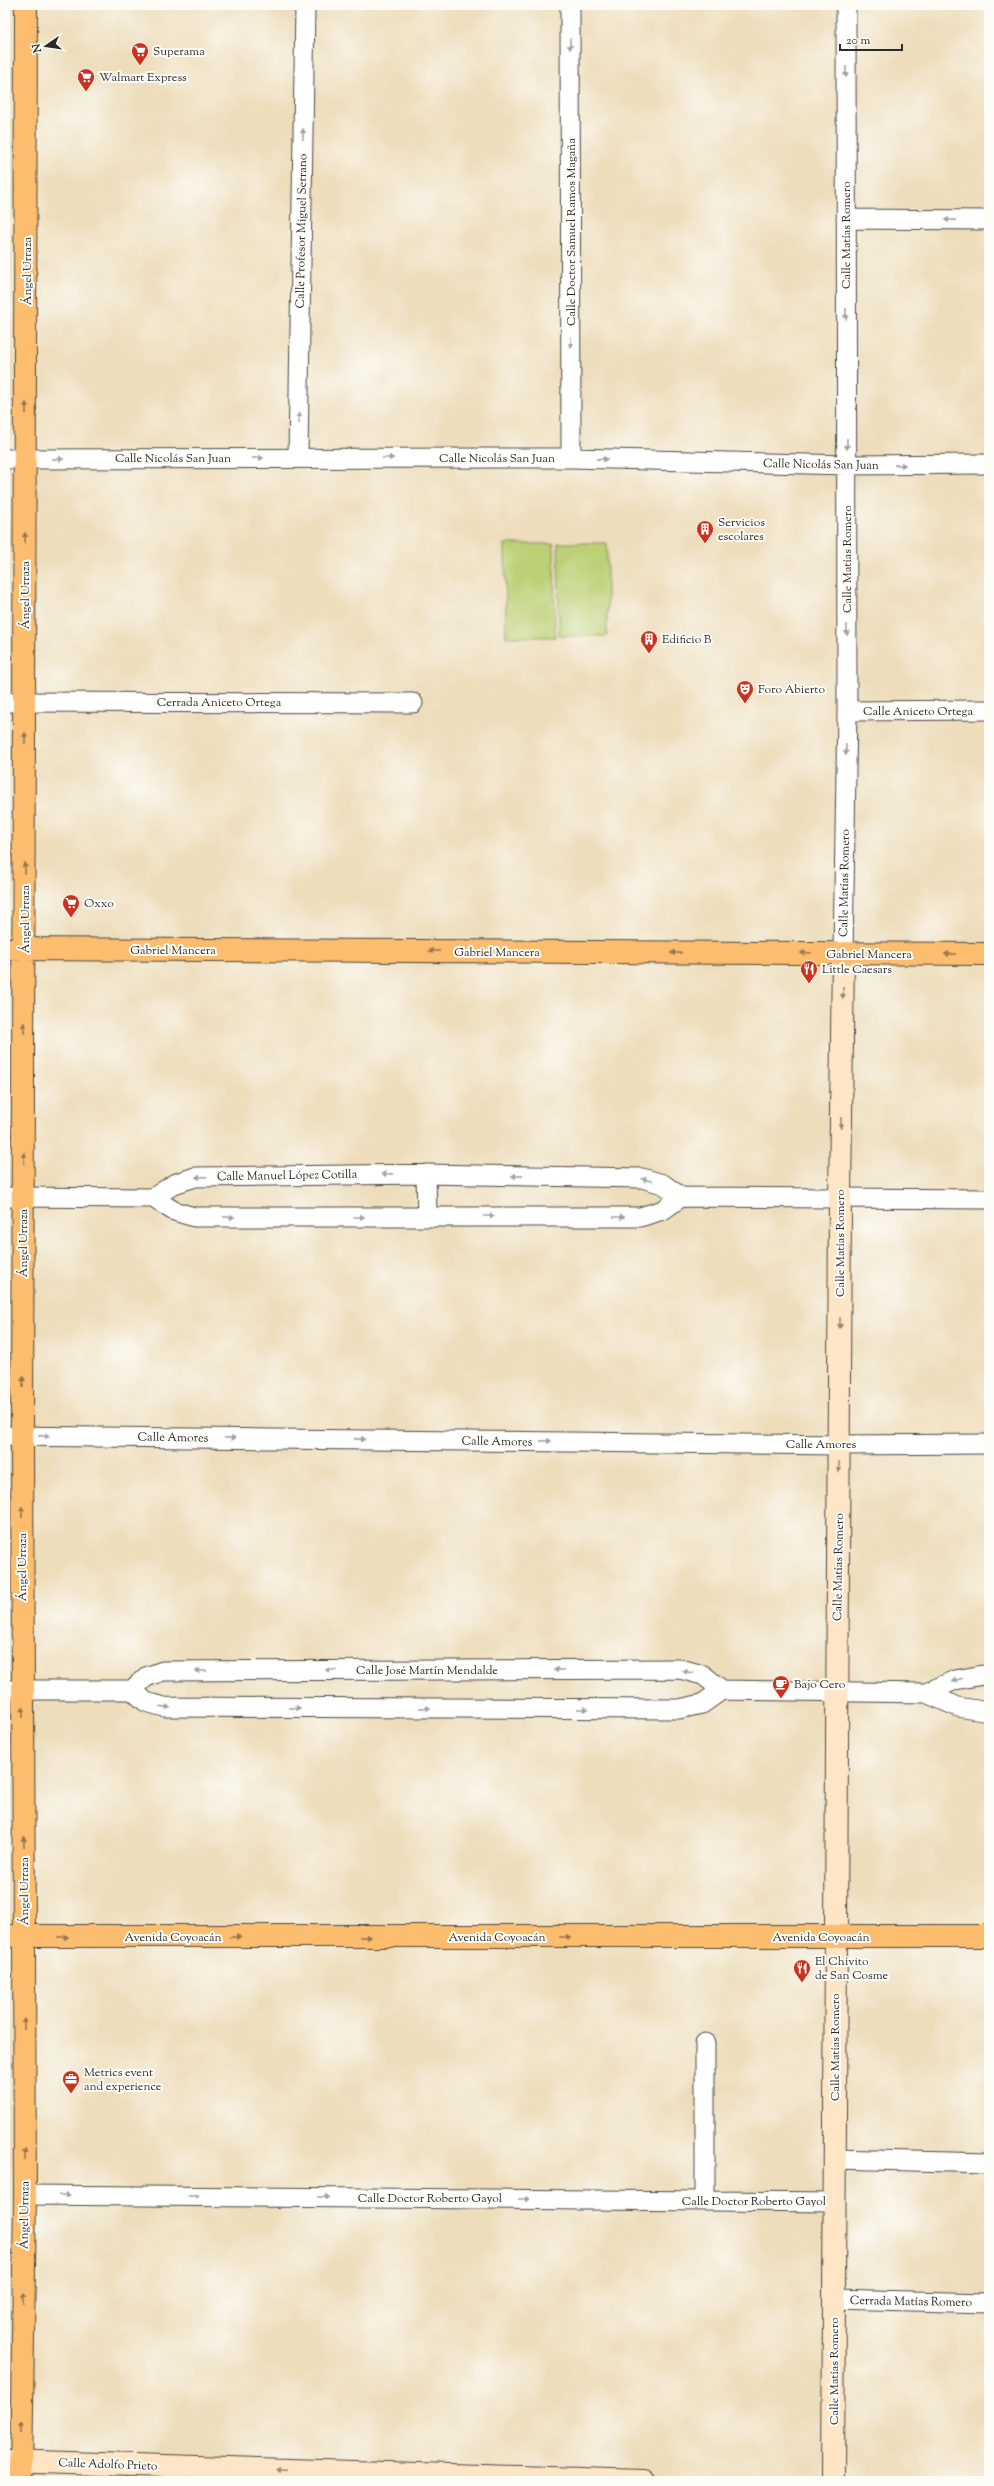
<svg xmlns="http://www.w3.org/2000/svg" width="994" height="2486" font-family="'Sorts Mill Goudy',serif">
	<rect width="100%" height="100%" fill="#fdfcf7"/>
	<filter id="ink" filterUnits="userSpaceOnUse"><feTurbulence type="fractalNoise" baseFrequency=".025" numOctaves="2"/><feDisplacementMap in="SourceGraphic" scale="8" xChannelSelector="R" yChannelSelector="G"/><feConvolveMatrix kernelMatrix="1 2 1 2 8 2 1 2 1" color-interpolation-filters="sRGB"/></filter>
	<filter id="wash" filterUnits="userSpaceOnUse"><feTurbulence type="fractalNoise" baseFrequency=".012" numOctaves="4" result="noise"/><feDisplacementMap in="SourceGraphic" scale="16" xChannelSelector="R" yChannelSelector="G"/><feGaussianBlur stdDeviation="0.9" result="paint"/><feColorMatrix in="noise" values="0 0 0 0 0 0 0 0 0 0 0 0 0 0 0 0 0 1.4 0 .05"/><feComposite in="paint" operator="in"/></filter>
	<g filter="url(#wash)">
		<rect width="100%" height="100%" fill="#edddbb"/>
		<path fill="#bcd074" stroke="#747e50" d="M558,543H607V636H559Z
			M505,544H554L555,637H506Z"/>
	</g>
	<g filter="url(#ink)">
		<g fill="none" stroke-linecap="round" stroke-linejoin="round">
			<g stroke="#484641" stroke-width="21">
				<path id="street" d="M570,5L571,458
					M846,219L989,220
					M298,457L305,5
					M5,459L571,458L847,465L989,464
					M5,702L413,703
					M847,711L989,710
					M843,954L847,711L846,5
					M426,1174L427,1216
					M5,1197L153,1198L174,1211L194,1217H640L663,1210L681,1197
					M153,1198L174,1184L195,1177L426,1174L642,1178L663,1184L681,1197L989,1199
					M5,1436L839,1445L989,1444
					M5,1690H132L146,1677L163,1671L680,1669L703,1675L722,1690
					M132,1690L146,1702L164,1707L679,1709L702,1704L722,1690L926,1693L958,1707L989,1712
					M926,1693L955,1680L989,1674
					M834,2159L989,2163
					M25,2195L834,2202
					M705,2200V2043
					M834,2299L989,2303"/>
			</g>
			<g stroke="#484641" stroke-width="24">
				<path id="secondary" d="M5,2461L643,2481
					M833,2481L840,1199L843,954"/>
			</g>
			<g stroke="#484641" stroke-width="24">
				<path id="primary" d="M5,949L989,954
					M5,1936H989
					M21,2481L25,2195L22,1436L26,5"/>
			</g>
			<use href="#street" stroke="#fff" stroke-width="19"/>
			<use href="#secondary" stroke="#fee5c5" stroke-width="22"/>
			<use href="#primary" stroke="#fcbd6e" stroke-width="22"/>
		</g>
		<defs><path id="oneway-solid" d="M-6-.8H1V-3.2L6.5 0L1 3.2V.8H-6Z"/></defs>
		<g fill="#a0a0a0">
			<use href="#oneway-solid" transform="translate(570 44) rotate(90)"/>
			<use href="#oneway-solid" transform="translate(846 72) rotate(90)"/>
			<use href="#oneway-solid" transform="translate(303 134) rotate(-89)"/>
			<use href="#oneway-solid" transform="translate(950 220) rotate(-179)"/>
			<use href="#oneway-solid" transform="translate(846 314) rotate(90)"/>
			<use href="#oneway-solid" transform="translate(571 342) rotate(90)"/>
			<use href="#oneway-solid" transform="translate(299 418) rotate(-89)"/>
			<use href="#oneway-solid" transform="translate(847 444) rotate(90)"/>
			<use href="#oneway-solid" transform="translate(258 458)"/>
			<use href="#oneway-solid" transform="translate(388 458)"/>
			<use href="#oneway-solid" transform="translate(58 459)"/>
			<use href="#oneway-solid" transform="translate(602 459) rotate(1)"/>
			<use href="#oneway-solid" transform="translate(900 465) rotate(-1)"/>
			<use href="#oneway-solid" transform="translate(847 630) rotate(90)"/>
			<use href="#oneway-solid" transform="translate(846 750) rotate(91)"/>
			<use href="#oneway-solid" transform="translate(387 1174) rotate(179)"/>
			<use href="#oneway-solid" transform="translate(517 1176) rotate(-179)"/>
			<use href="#oneway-solid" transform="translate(201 1177) rotate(178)"/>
			<use href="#oneway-solid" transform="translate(647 1180) rotate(-166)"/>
			<use href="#oneway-solid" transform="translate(489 1216)"/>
			<use href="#oneway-solid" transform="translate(229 1217)"/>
			<use href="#oneway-solid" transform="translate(359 1217)"/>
			<use href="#oneway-solid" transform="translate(619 1217)"/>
			<use href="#oneway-solid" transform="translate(44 1436) rotate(1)"/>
			<use href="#oneway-solid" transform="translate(230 1438) rotate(1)"/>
			<use href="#oneway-solid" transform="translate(360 1439) rotate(1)"/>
			<use href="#oneway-solid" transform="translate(546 1441) rotate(1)"/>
			<use href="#oneway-solid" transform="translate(331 1670) rotate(180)"/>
			<use href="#oneway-solid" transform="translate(559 1670) rotate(180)"/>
			<use href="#oneway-solid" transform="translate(201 1671) rotate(180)"/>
			<use href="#oneway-solid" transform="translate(688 1672) rotate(-166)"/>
			<use href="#oneway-solid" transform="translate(957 1680) rotate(162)"/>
			<use href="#oneway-solid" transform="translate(165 1707) rotate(7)"/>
			<use href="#oneway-solid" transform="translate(295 1708)"/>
			<use href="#oneway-solid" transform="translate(425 1708)"/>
			<use href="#oneway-solid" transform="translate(583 1709)"/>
			<use href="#oneway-solid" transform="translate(64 2195)"/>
			<use href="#oneway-solid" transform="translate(194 2196)"/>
			<use href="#oneway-solid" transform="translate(324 2197)"/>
			<use href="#oneway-solid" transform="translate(524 2199)"/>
		</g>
		<g fill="#94744c">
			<use href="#oneway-solid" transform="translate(26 408) rotate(-90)"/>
			<use href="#oneway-solid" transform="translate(25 538) rotate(-90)"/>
			<use href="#oneway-solid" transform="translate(25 738) rotate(-90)"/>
			<use href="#oneway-solid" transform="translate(25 868) rotate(-90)"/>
			<use href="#oneway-solid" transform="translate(434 951) rotate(-180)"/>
			<use href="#oneway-solid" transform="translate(676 953) rotate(-180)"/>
			<use href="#oneway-solid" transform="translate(806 953) rotate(-180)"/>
			<use href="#oneway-solid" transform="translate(950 954) rotate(-180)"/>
			<use href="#oneway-solid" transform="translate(24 1028) rotate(-90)"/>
			<use href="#oneway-solid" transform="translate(24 1158) rotate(-90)"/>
			<use href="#oneway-solid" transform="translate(23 1382) rotate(-90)"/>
			<use href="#oneway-solid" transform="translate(22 1512) rotate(-90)"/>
			<use href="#oneway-solid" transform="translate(23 1712) rotate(-90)"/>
			<use href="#oneway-solid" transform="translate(24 1842) rotate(-90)"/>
			<use href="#oneway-solid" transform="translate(63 1937)"/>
			<use href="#oneway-solid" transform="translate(235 1937)"/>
			<use href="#oneway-solid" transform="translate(365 1937)"/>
			<use href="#oneway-solid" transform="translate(565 1937)"/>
			<use href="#oneway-solid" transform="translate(24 2024) rotate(-90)"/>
			<use href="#oneway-solid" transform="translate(25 2154) rotate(-90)"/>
			<use href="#oneway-solid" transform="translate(23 2298) rotate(-89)"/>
			<use href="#oneway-solid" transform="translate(21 2428) rotate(-89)"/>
		</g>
		<g fill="#948878">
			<use href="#oneway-solid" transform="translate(843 993) rotate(91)"/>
			<use href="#oneway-solid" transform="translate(841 1123) rotate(91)"/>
			<use href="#oneway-solid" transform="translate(840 1323) rotate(90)"/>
			<use href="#oneway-solid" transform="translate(839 1467) rotate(91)"/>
			<use href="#oneway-solid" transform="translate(282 2469) rotate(-178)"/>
		</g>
	</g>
	<defs>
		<g id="supermarket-pin" transform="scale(0.9)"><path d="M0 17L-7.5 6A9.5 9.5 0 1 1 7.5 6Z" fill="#c8321e" stroke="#fdfcf7"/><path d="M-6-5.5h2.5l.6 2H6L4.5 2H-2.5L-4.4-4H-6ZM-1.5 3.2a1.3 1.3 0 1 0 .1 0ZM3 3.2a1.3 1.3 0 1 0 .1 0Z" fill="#fff"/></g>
		<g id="building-pin" transform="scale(0.9)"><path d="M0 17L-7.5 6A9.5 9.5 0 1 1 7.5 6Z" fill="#c8321e" stroke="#fdfcf7"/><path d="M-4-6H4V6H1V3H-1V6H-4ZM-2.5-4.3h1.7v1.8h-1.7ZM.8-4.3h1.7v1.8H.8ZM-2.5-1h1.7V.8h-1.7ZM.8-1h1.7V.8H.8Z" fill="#fff"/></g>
		<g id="theatre-pin" transform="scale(0.9)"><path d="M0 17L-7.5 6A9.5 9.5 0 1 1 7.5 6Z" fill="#c8321e" stroke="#fdfcf7"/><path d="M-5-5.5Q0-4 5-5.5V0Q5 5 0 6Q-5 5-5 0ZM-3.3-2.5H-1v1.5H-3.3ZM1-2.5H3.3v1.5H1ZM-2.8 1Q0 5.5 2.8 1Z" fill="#fff"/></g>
		<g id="restaurant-pin" transform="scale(0.9)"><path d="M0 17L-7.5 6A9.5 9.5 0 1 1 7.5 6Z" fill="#c8321e" stroke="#fdfcf7"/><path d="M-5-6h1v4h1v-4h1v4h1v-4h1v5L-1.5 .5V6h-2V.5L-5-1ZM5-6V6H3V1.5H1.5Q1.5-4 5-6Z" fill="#fff"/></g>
		<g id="cafe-pin" transform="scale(0.9)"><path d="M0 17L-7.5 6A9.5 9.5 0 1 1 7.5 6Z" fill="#c8321e" stroke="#fdfcf7"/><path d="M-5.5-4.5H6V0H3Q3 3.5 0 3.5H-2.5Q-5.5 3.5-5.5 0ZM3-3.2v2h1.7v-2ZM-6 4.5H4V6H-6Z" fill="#fff"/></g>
		<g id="office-pin" transform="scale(0.9)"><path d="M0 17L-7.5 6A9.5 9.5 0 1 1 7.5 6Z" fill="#c8321e" stroke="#fdfcf7"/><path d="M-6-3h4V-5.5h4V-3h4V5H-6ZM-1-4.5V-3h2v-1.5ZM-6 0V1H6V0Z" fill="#fff"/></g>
	</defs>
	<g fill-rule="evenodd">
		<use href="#supermarket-pin" x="140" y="51"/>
		<use href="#supermarket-pin" x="86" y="77"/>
		<use href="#building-pin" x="705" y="529"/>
		<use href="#building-pin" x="649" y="639"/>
		<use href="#theatre-pin" x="745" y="689"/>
		<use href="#supermarket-pin" x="71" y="903"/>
		<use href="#restaurant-pin" x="809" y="969"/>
		<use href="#cafe-pin" x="781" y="1684"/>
		<use href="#restaurant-pin" x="802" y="1968"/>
		<use href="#office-pin" x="71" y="2079"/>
	</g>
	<g text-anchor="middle" stroke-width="4" stroke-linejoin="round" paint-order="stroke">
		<g font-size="12" fill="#2b2b2b" stroke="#fdfcf7" text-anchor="start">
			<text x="153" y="55">Superama</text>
			<text x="99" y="81">Walmart Express</text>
			<text x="718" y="526">Servicios<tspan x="718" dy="14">escolares</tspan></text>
			<text x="662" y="643">Edificio B</text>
			<text x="758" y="693">Foro Abierto</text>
			<text x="84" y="907">Oxxo</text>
			<text x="822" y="973">Little Caesars</text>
			<text x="794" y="1688">Bajo Cero</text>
			<text x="815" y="1965">El Chivito<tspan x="815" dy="14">de San Cosme</tspan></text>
			<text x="84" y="2076">Metrics event<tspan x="84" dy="14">and experience</tspan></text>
		</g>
		<g font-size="12" fill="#2b2b2b" stroke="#fdfcf7">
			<text transform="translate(301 231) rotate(-89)" y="4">Calle Profesor Miguel Serrano</text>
			<text transform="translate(571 232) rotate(-90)" y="4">Calle Doctor Samuel Ramos Magaña</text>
			<text transform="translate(846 235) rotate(-90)" y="4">Calle Matías Romero</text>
			<text transform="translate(27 271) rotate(-90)" y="4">Ángel Urraza</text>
			<text x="173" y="462">Calle Nicolás San Juan</text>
			<text x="497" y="462">Calle Nicolás San Juan</text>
			<text transform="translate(821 464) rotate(1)" y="4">Calle Nicolás San Juan</text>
			<text transform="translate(847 559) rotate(-90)" y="4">Calle Matías Romero</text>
			<text transform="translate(25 595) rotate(-90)" y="4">Ángel Urraza</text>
			<text x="219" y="706">Cerrada Aniceto Ortega</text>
			<text x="918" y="715">Calle Aniceto Ortega</text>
			<text transform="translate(844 883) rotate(-89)" y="4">Calle Matías Romero</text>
			<text transform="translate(25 919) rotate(-90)" y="4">Ángel Urraza</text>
			<text x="173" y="954">Gabriel Mancera</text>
			<text x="497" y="956">Gabriel Mancera</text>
			<text x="869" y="958">Gabriel Mancera</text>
			<text transform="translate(287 1175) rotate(-1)" y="4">Calle Manuel López Cotilla</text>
			<text transform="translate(23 1243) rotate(-90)" y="4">Ángel Urraza</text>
			<text transform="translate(840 1243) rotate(-90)" y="4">Calle Matías Romero</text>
			<text transform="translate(173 1437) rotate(1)" y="4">Calle Amores</text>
			<text transform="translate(497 1441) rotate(1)" y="4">Calle Amores</text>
			<text x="821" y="1448">Calle Amores</text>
			<text transform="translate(22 1567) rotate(-90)" y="4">Ángel Urraza</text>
			<text transform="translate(838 1567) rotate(-89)" y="4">Calle Matías Romero</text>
			<text x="427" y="1674">Calle José Martín Mendalde</text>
			<text transform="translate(24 1891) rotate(-90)" y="4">Ángel Urraza</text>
			<text x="173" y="1941">Avenida Coyoacán</text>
			<text x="497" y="1941">Avenida Coyoacán</text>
			<text x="821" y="1941">Avenida Coyoacán</text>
			<text transform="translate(835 2047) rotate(-90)" y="4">Calle Matías Romero</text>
			<text x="430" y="2202">Calle Doctor Roberto Gayol</text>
			<text x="754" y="2205">Calle Doctor Roberto Gayol</text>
			<text transform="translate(24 2215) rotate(-89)" y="4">Ángel Urraza</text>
			<text transform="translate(911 2301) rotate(1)" y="4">Cerrada Matías Romero</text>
			<text transform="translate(834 2371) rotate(-90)" y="4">Calle Matías Romero</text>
			<text transform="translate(108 2464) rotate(2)" y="4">Calle Adolfo Prieto</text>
		</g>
	</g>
	<rect width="994" height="2486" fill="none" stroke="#fdfcf7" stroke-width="20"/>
	<g transform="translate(46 46) rotate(257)" stroke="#fdfcf7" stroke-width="3" paint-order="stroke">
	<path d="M0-3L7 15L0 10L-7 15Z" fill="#2b2b2b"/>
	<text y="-6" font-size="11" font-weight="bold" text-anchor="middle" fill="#2b2b2b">N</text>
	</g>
	<path d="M840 44v6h62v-6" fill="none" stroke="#2b2b2b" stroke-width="2"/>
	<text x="846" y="44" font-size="12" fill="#2b2b2b" stroke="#fdfcf7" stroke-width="3" paint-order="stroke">20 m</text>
</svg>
